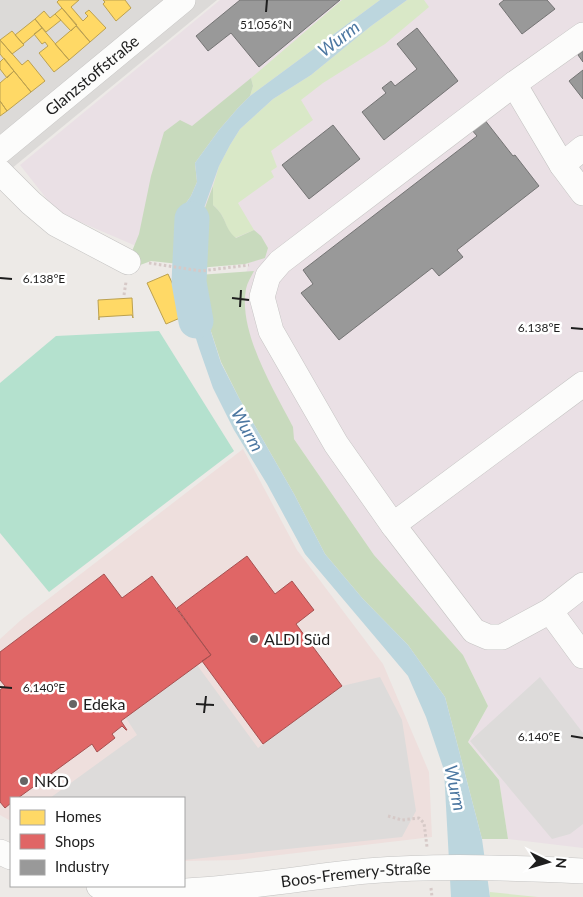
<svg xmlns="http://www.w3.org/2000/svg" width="583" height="897" font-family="Lato,sans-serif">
	<rect width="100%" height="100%" fill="#edeae7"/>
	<path fill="#dcdad8" d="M0,0H217L0,178Z"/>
	<path fill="#eedfdd" d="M243,449L297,550L383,664L429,772L432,837L238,860L184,861V798H11V821L0,815V639L21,620Z"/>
	<path fill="#eae0e5" d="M220,0H583V848L508,839L499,780L468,742L488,706L463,655L374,555L294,439L260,375L236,307L253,250L143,249L57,212L20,165Z"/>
	<path fill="#d9e8c7" d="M342,0H380L250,96L253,86L251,78Z
		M407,0H424L429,7L385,44L323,83L301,100L313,120L271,151L277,167L271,171L274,177L238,203L254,230L235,238C223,227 228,218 213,205V186L219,166L230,145L240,129L273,99L311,75L371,26Z
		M490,892L538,897H490Z"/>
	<path fill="#c8dabd" d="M251,78L253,86L250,96L238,108L219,130L195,163L197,182L191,196L186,203L181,226L179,264L151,261L124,271L139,234L151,176L164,132L180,120L192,126Z
		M213,186V205C228,218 223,227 236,238L254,230L261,236L268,248L265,258L245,264L198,268C194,236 202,215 213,186Z
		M254,271C251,277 247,283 246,289C238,332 274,390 293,427L294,439L374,555L463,655L488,706L468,742L499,780L508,839H482L445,697L408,645L363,599L325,554L294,494L239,398L221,362L206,316L198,275Z"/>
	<path fill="#b4e1ce" d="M159,331L234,451L49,592L0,533V383L56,336Z"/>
	<path fill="#dddbda" d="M197,665L258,748L342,686L380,677L402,720L416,811L402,837L184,860V798H50L137,735L126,718Z
		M540,677L583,733V824L570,834L552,839L470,741Z"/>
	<path fill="#bcd6de" d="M380,0H407L371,26L311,75L273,99L240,129L230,145L219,166L203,211L198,229L196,252L198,268L179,264L181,226L186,203L191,196L197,182L195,163L219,130L238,108L250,96Z
		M177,271L198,275L206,316L221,363L239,398L294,494L325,554L363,599L408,645L445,697L482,839L490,897H451L444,770L426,717L408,676L305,554L267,484L234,430L213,388L199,348L185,304Z"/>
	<path fill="#ffd966" stroke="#bca150" d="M59,0H79L71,7L83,21L88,16L85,13L89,10L106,28L90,42L57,2Z
		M103,0H125L131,8L116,21L103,4L105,2Z
		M62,8L77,25L71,31L55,14Z
		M44,11L50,18L55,14L61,20L46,32L35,19Z
		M35,19L42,28L23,44L15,35Z
		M76,26L90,42L69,60L55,44Z
		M42,28L69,60L54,72L39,53L48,46L45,42L42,44L34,34Z
		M12,31L24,45L12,54L0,40Z
		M0,40L22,65L28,60L45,81L31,92L0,54Z
		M4,58L14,71L7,78L0,69V62Z
		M14,71L31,92L7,111L0,101V83Z
		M0,101L7,111L0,116Z
		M168,274L187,315L166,324L147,283Z
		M132,298L133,318L132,315L99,317V320L98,300Z"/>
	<path fill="#e06666" stroke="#a65050" d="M247,556L275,594L292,581L314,610L296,624L342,686L263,744L202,661L211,655L177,608Z
		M104,574L122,598L152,576L211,655L121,721L127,730H126L122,726L112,734L115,738L97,752L92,744L18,798H11V803L5,808L0,802V690L5,686L0,680V652Z"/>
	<path fill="#999" stroke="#747474" d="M240,0H340L259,67L231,33L208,51L196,36Z
		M504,0H547L555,9L522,34L499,4Z
		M417,28L458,81L384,140L362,112L386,93L382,88L391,81L395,86L417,69L397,44Z
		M583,51V62L578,55Z
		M583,70V99L569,81Z
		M484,119L513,156L515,155L539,186L457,250L463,257L439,276L432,268L339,340L301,293L313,284L303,270L477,136L471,129Z
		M333,125L360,159L309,199L282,165Z"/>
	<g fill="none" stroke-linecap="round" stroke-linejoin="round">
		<path stroke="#bcd6de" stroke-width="35" d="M192,219L189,282L196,321"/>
		<g stroke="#c5c4c3" stroke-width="26">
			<g id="minor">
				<path d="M583,35L514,84L280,262L268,276L262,297L271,331L336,444L393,525L583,384"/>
				<path d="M514,84L562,165"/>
				<path d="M583,148L562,165L583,193"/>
				<path id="s1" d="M0,151L183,0"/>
				<path d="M0,172L31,203L56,224L128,262"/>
				<path d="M393,525L474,631L488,637H502L550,611L583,585"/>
				<path d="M550,611L583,656"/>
				<path d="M0,852L11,857"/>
				<path id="s2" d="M99,886C127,893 157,892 186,891C247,888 307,877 367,871C439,865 511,868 583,871"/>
			</g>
		</g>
		<path stroke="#d6c9c7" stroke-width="3" stroke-dasharray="2.5 2.5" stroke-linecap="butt" d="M149,263L201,271L249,265
			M124,295L126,282
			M388,816L402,820L419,818L424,823L427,847
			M431,888L432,897"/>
		<use href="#minor" stroke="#fcfcfb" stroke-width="25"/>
	</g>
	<path fill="none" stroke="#1e1e1e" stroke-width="2" d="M266,12L267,0M0,278L12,279M232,298L249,300M240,307L241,290M571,328L583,329M0,687L12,688M196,704L214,705M204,713L206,696M571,736L583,738"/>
	<g fill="#666564" stroke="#fff" stroke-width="2">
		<circle cx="254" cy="639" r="5"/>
		<circle cx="73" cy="704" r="5"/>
		<circle cx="24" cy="781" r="5"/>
	</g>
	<g text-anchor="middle" stroke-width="5" stroke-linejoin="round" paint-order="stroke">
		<g font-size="16" fill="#1e1e1e" stroke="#fff">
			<text dy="6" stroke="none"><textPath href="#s1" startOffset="119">Glanzstoffstraße</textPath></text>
			<text dy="6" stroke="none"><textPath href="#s2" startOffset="258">Boos-Fremery-Straße</textPath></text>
		</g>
		<g font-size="16" fill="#1e1e1e" stroke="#fff" text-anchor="start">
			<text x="264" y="645">ALDI Süd</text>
			<text x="83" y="710">Edeka</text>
			<text x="34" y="787">NKD</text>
		</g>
		<g font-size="18" font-style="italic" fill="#4c77a1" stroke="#fff">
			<text transform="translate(339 39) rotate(-37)" y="6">Wurm</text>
			<text transform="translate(247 430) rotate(61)" y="6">Wurm</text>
			<text transform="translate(455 788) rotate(78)" y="6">Wurm</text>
		</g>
	</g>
	<g font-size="12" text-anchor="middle" fill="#1e1e1e" stroke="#fff" stroke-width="5" stroke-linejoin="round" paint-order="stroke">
		<text x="266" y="29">51.056°N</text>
		<text x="44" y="283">6.138°E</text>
		<text x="539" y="332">6.138°E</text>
		<text x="44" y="692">6.140°E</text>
		<text x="539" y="741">6.140°E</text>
	</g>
	<rect x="10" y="797" width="175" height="90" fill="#ffffff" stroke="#a5a5a5"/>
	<rect x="20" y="810" width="25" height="15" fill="#ffd966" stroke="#a5a5a5"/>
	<text x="55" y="822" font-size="15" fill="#1e1e1e">Homes</text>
	<rect x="20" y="834" width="25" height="15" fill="#e06666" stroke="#a5a5a5"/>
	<text x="55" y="847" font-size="15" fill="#1e1e1e">Shops</text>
	<rect x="20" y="860" width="25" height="15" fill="#999999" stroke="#a5a5a5"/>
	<text x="55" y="872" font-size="15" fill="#1e1e1e">Industry</text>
	<g transform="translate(548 862) rotate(95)" stroke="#ffffff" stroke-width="4" paint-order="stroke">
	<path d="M0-4L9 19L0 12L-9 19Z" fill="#1e1e1e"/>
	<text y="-8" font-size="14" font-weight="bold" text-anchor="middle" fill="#1e1e1e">N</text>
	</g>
</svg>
